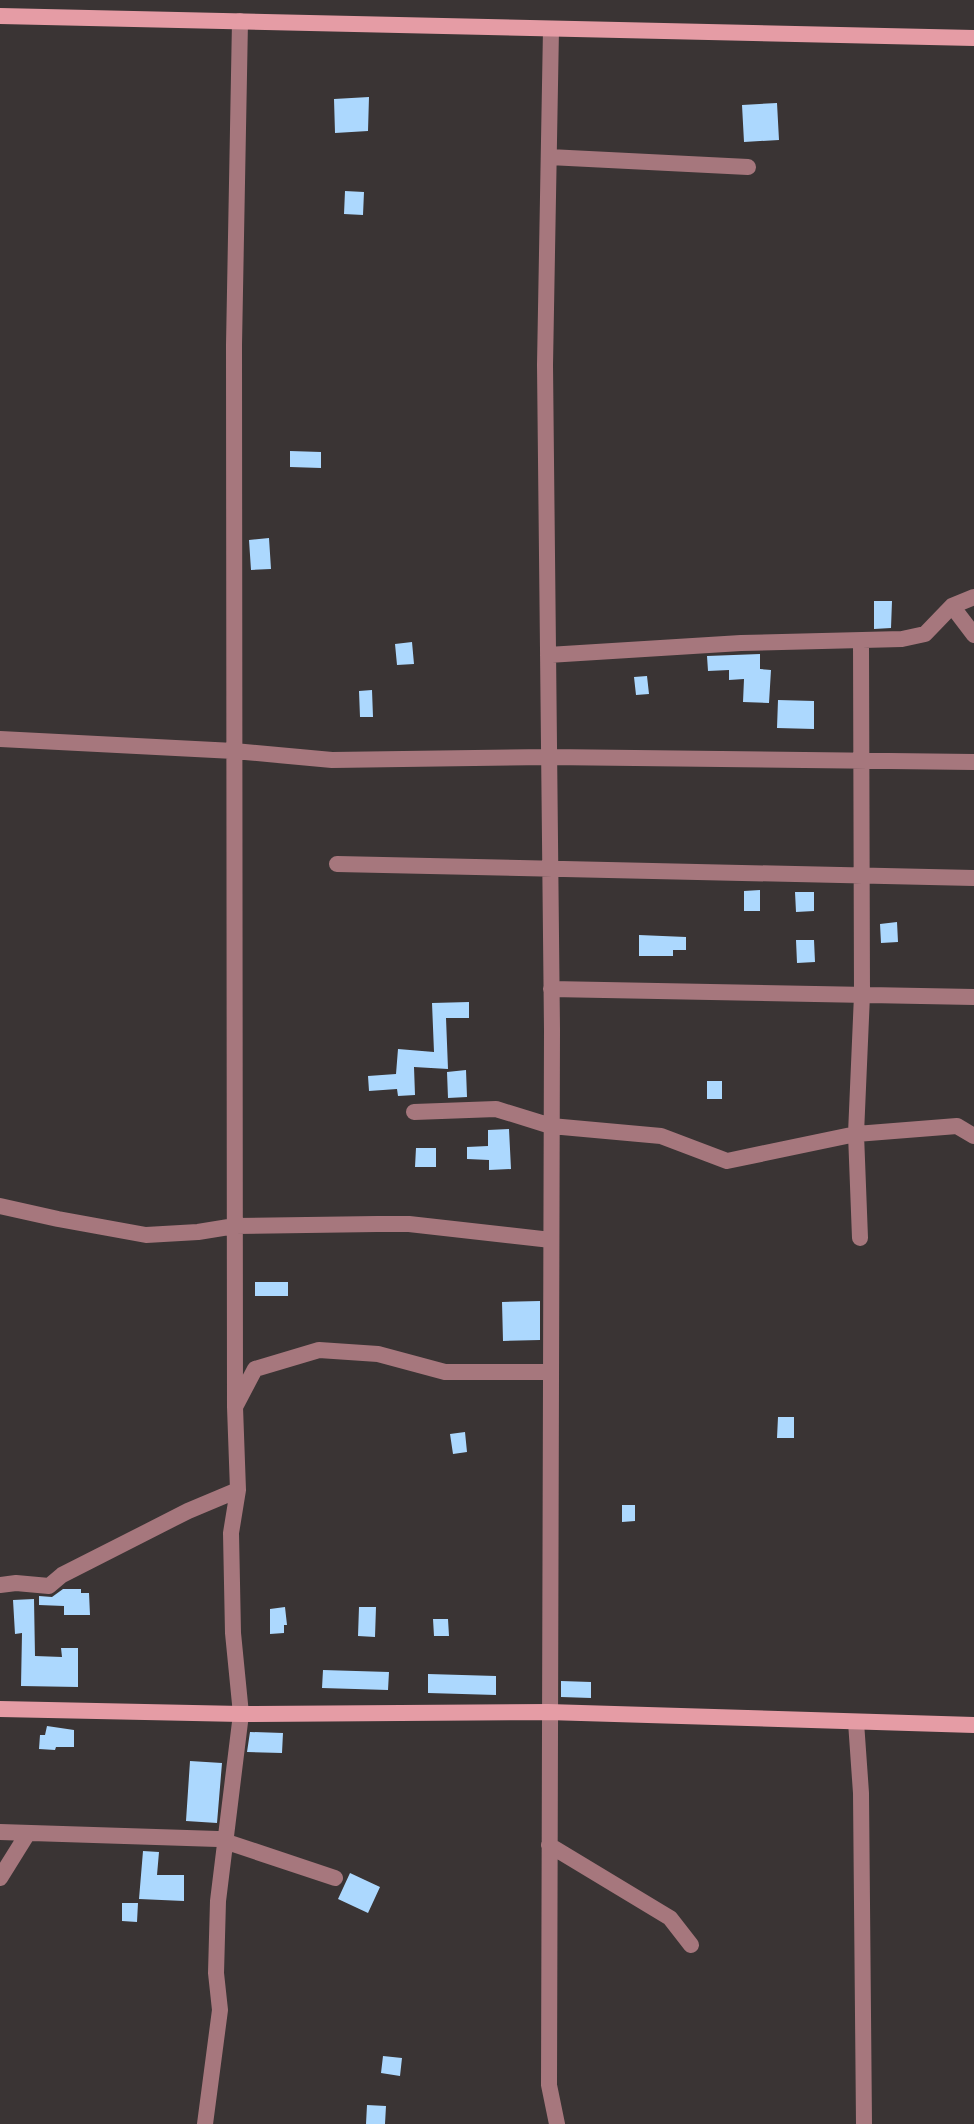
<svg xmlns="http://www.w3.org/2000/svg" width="974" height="2124" font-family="Signika,sans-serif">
	<rect width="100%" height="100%" fill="#3a3434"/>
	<path fill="#acd8fe" d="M369,97L368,131L335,133L334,99Z
		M777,103L779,140L744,142L742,105Z
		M345,191L364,192L363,215L344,214Z
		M290,451L321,452V468L290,467Z
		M269,538L271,569L251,570L249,540Z
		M874,601H892L891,628L874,629Z
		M412,642L414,664L397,665L395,644Z
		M760,654V669L771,670L769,703L743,702L744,679L729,680V670L708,671L707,656Z
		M647,676L649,694L636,695L634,677Z
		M372,690L373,717H360L359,691Z
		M778,700L814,701V729L777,728Z
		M760,890V911H744V891Z
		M795,892H814V911L796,912Z
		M897,922L898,942L881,943L880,924Z
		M639,935L686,937V950H673V956H639Z
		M796,940H814L815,962L797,963Z
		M469,1002V1018H446L448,1069L414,1067L415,1095L398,1096L397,1089L369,1091L368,1076L396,1074L398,1049L434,1052L432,1003Z
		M466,1070L467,1097L448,1098L447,1072Z
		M707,1081H722V1099H707Z
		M509,1129L511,1169L489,1170V1160L467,1159V1147L488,1146V1130Z
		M416,1148H436V1167H415Z
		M255,1282H288V1296H255Z
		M540,1301V1340L503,1341L502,1302Z
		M778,1417H794V1438H777Z
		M465,1432L467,1452L453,1454L450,1434Z
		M622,1505H635V1521L622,1522Z
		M63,1589H81V1593H89L90,1615H64V1606L39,1605V1596L52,1597Z
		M34,1599L35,1656L62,1657L61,1648H78V1687L21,1686L22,1633L15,1634L13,1600Z
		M285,1607L287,1625H284V1633L270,1634V1609Z
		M359,1607H376L375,1637L358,1636Z
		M433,1619H448L449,1636H434Z
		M323,1670L389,1672L388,1690L322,1688Z
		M428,1674L496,1676V1695L428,1693Z
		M561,1681L591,1682V1698L561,1697Z
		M47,1726L74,1730V1747H56L55,1750L39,1749L40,1735H45Z
		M250,1732L283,1733L282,1753L247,1752Z
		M190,1761L222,1763L217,1823L186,1821Z
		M143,1851L159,1852L157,1875H184V1901L139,1899Z
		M350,1873L380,1887L368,1913L338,1899Z
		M122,1903H138L137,1922L122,1921Z
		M383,2056L402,2058L400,2076L381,2073Z
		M367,2105L386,2106L385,2124H366Z"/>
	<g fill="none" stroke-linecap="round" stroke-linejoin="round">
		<path stroke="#a6777d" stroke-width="16" d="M551,29L545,365L552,1030L549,2085L557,2124
			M549,157L748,167
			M952,606L974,635
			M548,655L741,643L902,639L925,634L952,606L974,597
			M0,739L234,751L332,760L549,757L974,762
			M337,864L974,878
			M551,989L974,997
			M414,1112L496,1109L551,1126L661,1136L727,1161L856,1134L957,1126L974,1136
			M0,1206L58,1219L146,1235L198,1232L235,1226L377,1224H409L551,1240
			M860,1238L856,1134L862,995L861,641
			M235,1407L234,345L240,21
			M0,1585L16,1583L49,1586L62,1575L188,1511L238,1490
			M856,1722L861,1793L864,2124
			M0,1832L218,1839L335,1878
			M549,1845L670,1918L691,1945
			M0,1878L28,1833
			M205,2124L220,2010L216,1973L218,1901L241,1714L233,1633L231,1533L238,1490L235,1407L255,1369L319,1350L378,1354L445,1372H550"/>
		<path stroke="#e59ca5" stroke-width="16" d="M0,16L974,38
			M0,1709L241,1714L548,1712L974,1725"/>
	</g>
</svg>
